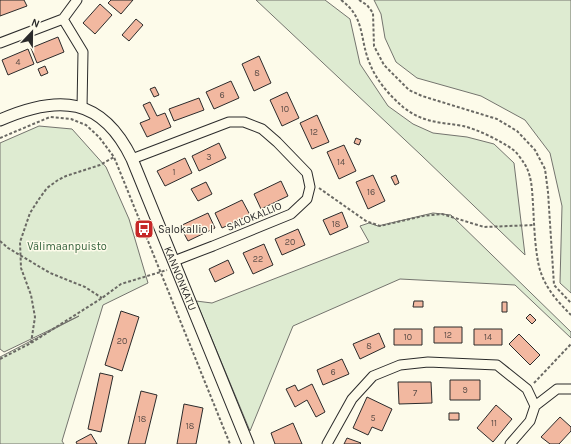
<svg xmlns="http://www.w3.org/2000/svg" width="571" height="444" font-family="Karla,sans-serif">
	<rect width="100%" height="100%" fill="#fdfbea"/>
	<path fill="#deebd1" stroke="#74746e" d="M256,0H325L350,19L360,64L388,106L413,124L433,133L467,137L494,144L514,163L525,255L421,155Z
		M374,0H571V293L560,283L562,206L550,153L525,120L481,96L417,78L396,62L385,38L381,14Z
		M39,126L72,129L106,167L129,219L148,283L103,305L62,441L64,444H0V357L79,316L4,352L0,349V143Z
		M433,213L451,215L571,332V338L515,285L400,279L293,326L250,431L196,301L212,303L369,242L360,226L369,223L378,226Z"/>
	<path fill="#f2b8a0" stroke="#2b2b2b" d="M0,0H24L27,6L0,16Z
		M111,0H133L121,14L108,3Z
		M100,4L112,15L95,34L83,23Z
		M136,19L143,25L129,41L122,35Z
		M58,37L64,52L37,63L31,48Z
		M28,49L34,64L8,75L2,60Z
		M259,56L271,83L254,91L242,64Z
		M45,66L48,73L41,76L38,69Z
		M231,81L239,98L214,109L206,92Z
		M155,87L159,95L154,97L150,89Z
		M287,92L299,118L282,126L270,100Z
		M199,98L204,110L174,121L169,109Z
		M150,102L157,116L165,113L171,127L147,137L140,123L150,119L143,105Z
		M317,115L329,142L312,149L300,123Z
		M356,138L361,140L359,145L354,143Z
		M219,143L226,158L199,171L192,156Z
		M344,145L356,171L339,179L327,152Z
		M185,158L192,173L165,186L157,171Z
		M373,175L385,201L368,209L356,182Z
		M396,175L399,183L395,185L391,177Z
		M281,181L288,196L261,209L254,194Z
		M206,182L212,194L198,201L191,189Z
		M242,200L250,215L222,228L215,213Z
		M342,212L348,227L330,235L323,220Z
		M208,213L215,228L188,241L180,226Z
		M298,229L305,245L282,255L275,239Z
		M264,244L273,265L253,274L243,253Z
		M228,260L234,273L215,282L209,269Z
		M414,301H423V307H413Z
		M502,302H507V312H502Z
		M121,311L139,317L122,371L105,365Z
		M530,314L536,320L532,324L526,318Z
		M434,327H462V343H434Z
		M394,329H422V345H394Z
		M474,329H502V345H474Z
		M379,333L385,347L360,359L353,344Z
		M519,334L540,355L530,365L509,344Z
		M342,359L349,374L323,385L317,370Z
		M100,373L113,376L101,432L88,429Z
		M450,380H480V400H450Z
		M398,382H431L432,403L399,404Z
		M312,384L325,412L316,417L307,400L295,407L286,389L295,385L298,391Z
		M141,391L157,395L145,444H128Z
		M367,397L392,409L382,431L372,427L368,435L353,428Z
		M184,404L203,408L196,444H177Z
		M496,405L512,419L493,442L477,428Z
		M449,413H459V420H449Z
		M560,417L571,427V431L559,444H550L541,437Z
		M293,423L302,444H275L271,433Z
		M91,434L97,444H77L76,442Z
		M347,438L361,443L360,444H344Z"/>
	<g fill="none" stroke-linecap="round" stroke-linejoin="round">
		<g stroke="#2b2b2b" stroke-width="11">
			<path id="minor" d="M63,19L83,52L82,108
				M0,43L63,19L77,0
				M132,159L229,122H244L262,129L277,142L307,173L310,187L307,199L291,214L213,246L174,261
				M535,406L557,389H571
				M327,444L352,399L373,376L400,365L428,362L497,365L527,389L535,406L530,421L510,444"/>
		</g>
		<g stroke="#2b2b2b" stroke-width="13">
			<g id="tertiary">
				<path id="s1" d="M0,120C59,94 102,97 132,159L248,444"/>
			</g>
		</g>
		<path stroke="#6a6964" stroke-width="2" stroke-dasharray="3 2" stroke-linecap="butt" d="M341,0C366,18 359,39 370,64C376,80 390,96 403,107C423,123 440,122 463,126C477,129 501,141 512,149C517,152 521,159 524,163C532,175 532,190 533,204C534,222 535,257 541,273C547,290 559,303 571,315
			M359,0L367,5L373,13L374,46L384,65L409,90L422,96L497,119L517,131L535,150L545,169L548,192L554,285L571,303
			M0,138L50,117L71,119L86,125L99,137L114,157L230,444
			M319,188L366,221L380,226L423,216L442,214L484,227L534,225
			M0,241L8,248L40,267L50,273L85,287L102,298
			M31,343L35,317L31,295L21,268L20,242L30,213L39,199L47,188L58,180L66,176L100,165L114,157
			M0,359L31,343L102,298L121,284L167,270
			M534,383L571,344"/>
		<use href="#minor" stroke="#fdfbea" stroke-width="9"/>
		<use href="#tertiary" stroke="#fdfbea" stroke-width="11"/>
	</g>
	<defs>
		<g id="bus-square" transform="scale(1)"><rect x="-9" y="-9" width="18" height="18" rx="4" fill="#c62828" stroke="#fdfbea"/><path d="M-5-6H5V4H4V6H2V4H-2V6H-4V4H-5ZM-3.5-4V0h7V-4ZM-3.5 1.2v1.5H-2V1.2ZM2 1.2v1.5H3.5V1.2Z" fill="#fff"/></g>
	</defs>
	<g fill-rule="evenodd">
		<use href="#bus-square" x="144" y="229"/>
	</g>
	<g text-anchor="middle" stroke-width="3" stroke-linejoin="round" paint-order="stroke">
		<g font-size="9" fill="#5d4e48">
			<text x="18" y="65">4</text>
			<text x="257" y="76">8</text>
			<text x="222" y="98">6</text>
			<text x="285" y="112">10</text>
			<text x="314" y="135">12</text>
			<text x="209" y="160">3</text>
			<text x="341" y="165">14</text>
			<text x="174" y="175">1</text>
			<text x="371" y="195">16</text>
			<text x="336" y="227">18</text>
			<text x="290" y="245">20</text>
			<text x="258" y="262">22</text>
			<text x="448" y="338">12</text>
			<text x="408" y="340">10</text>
			<text x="488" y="340">14</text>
			<text x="122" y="344">20</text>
			<text x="369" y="349">8</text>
			<text x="333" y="375">6</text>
			<text x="465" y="393">9</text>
			<text x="415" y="396">7</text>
			<text x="373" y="421">5</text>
			<text x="142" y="422">18</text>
			<text x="494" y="426">11</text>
			<text x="190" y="429">18</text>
		</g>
		<g font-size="11" fill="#2b2b2b" stroke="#fdfbea">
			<text transform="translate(254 216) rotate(-23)" y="4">SALOKALLIO</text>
			<text dy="4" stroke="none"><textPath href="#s1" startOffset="287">KANNONKATU</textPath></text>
		</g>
		<g font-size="11" fill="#2b2b2b" stroke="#fdfbea" text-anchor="start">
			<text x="158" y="233">Salokallio I</text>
		</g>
		<g font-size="11" fill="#34623c" stroke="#fdfbea">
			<text x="67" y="250">Välimaanpuisto</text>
		</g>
	</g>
	<g transform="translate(32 32) rotate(22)" stroke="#fdfbea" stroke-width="3" paint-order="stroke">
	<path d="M0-3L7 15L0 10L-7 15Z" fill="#2b2b2b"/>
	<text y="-6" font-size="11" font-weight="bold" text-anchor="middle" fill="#2b2b2b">N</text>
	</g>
</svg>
